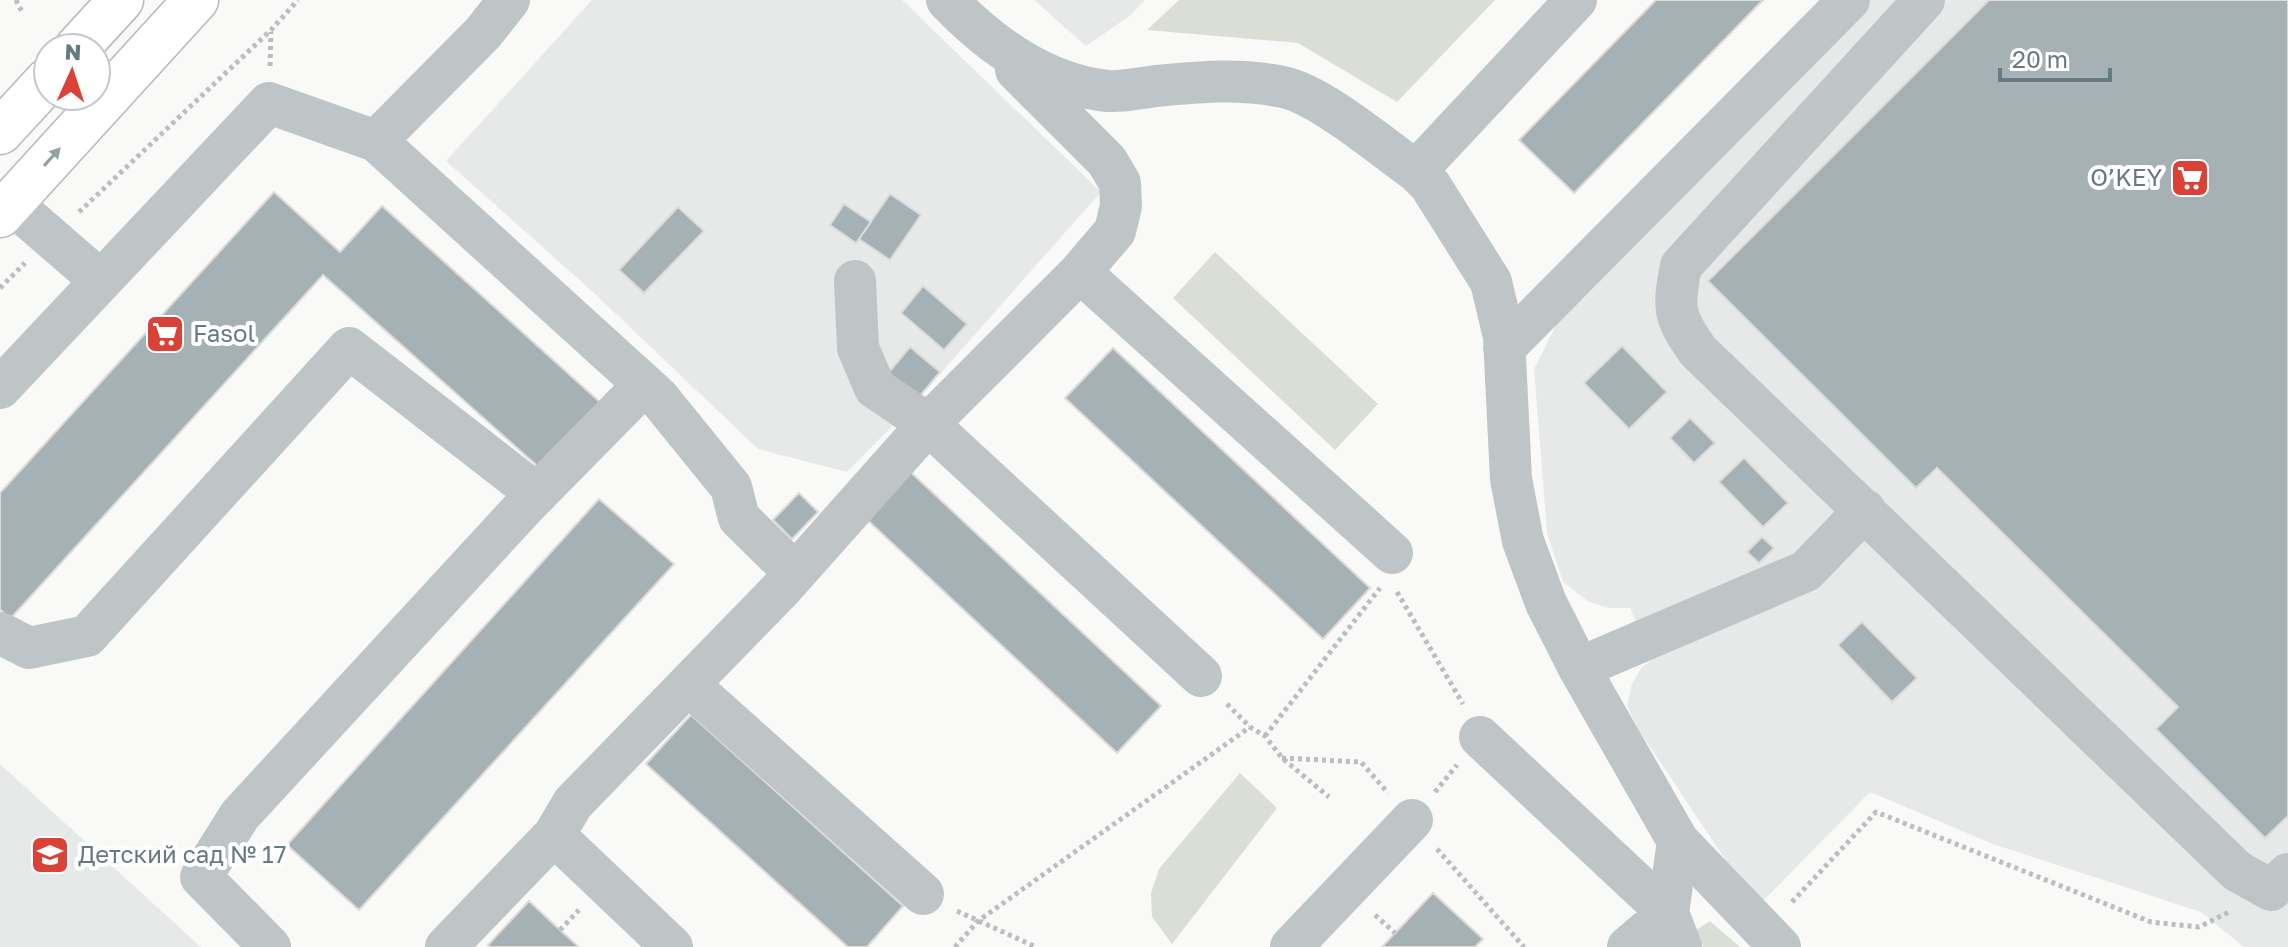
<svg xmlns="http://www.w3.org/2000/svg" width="2288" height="947" font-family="'Golos Text',sans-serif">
	<rect width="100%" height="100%" fill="#f9f9f8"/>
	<path fill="#e7e9e9" d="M592,0H902L1101,192L909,409L847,472L758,449L594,293L446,161Z
		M1034,0H1145L1131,15L1086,46Z
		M1867,0H2288V947H2244L2201,912L1993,844L1870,792L1757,907L1640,732L1627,706L1632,684L1641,668L1653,659L1630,608H1609L1589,602L1563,582L1547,533L1534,369L1567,303Z
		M0,764L201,947H0Z"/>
	<path fill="#dbded7" d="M1179,0H1495L1397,102L1298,43L1147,30Z
		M1215,252L1378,404L1335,450L1173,298Z
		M1240,773L1277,808L1172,944L1152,917L1151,893L1159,869Z
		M1710,921L1740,947H1703L1696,930Z"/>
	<path fill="#a5b1b5" stroke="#dbdbda" stroke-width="2" d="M1656,0H1763L1574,193L1519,140Z
		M1989,0H2288V816L2265,838L2156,729L2178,707L1937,468L1916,488L1708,281Z
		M274,192L340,252L382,206L602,404L542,470L323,275L10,619L0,609V493Z
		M890,194L921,215L890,260L859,239Z
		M844,204L871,222L856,243L830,225Z
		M678,207L704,231L644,293L619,270Z
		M923,286L967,324L944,350L901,313Z
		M1622,346L1667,392L1629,429L1584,383Z
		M910,347L940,372L914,403L884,378Z
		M1113,348L1370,588L1323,639L1065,398Z
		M1690,418L1715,443L1694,463L1670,438Z
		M1744,458L1788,503L1763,527L1719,482Z
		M904,466L1161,706L1117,753L860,513Z
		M799,493L818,512L792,539L773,520Z
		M599,499L674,564L359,910L287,845Z
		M1762,537L1774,548L1759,563L1747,552Z
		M1862,622L1917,678L1892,702L1838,645Z
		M691,715L903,906L867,947H848L646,764Z
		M1433,893L1483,939L1475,947H1382Z
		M529,901L560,930L579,947H490L488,945Z"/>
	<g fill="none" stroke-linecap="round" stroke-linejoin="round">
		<g stroke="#b3b9bc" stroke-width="47">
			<path id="major" d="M77,48L121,0
				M0,132L48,80
				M0,215L196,0"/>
		</g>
		<path stroke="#babec0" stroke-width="5" stroke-dasharray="4 4" stroke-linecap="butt" d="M16,0L23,14
			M270,66L271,32
			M79,212L271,30L298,0
			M0,288L25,263
			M1397,592L1463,704
			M1227,704L1250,727L1265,736L1282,758L1329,797
			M1265,736L1380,588
			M1282,758L1361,762L1388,793
			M1435,792L1457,765
			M1437,849L1524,947
			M1792,902L1876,812L2151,922L2199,927L2229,912
			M957,911L1036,947
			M1375,915L1395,933
			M560,930L579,910
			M955,947L978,921L1250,727"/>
		<path stroke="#bfc5c7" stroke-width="42" d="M509,0L483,33L376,141L658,397L731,487L739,518L795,573
			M947,0C989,44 1045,85 1108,91C1123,92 1141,88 1156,86C1200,82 1239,78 1283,87C1321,95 1382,147 1416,171L1430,185L1491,282L1504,337L1511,479L1523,541L1546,603L1579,668L1678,841L1780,947
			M1924,0L1681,266C1673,308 1673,316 1698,351L2237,871L2271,890L2288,874
			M1416,171L1576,0
			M11,203L101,281
			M1080,272L1392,553
			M855,281L858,348L875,388L928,424L1201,676
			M1504,348L1849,0
			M0,388L269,103L376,141
			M0,633L29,648L87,636L349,348L537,494
			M1579,668L1806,571L1865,510
			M689,685L923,894
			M1480,737L1668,913L1678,841
			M554,835L672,947
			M270,947L201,877L240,815L524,507L644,385
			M446,947L554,835L573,803L783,587L928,424L1080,272L1115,231L1121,206L1120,183L1107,161L1016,70
			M1291,947L1412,820
			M1628,947L1668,913L1681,947"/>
		<use href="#major" stroke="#fff" stroke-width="44"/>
	</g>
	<defs><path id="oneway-solid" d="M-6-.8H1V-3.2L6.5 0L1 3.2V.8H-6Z" transform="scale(2)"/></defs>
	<use fill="#94a2a7" href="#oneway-solid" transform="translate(52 157) rotate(-48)"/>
	<defs>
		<g id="supermarket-square" transform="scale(2)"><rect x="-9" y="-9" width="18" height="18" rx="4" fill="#da4237" stroke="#fff"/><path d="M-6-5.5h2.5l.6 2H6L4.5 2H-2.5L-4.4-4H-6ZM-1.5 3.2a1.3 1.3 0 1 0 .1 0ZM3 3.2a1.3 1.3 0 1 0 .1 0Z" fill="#fff"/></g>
		<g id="school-square" transform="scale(2)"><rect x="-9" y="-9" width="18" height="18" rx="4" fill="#da4237" stroke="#fff"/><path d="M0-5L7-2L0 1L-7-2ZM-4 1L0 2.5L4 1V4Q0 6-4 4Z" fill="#fff"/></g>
	</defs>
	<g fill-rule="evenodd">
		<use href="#supermarket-square" x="2190" y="178"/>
		<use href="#supermarket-square" x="165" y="334"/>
		<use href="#school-square" x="50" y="855"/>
	</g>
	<g text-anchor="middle" stroke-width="8" stroke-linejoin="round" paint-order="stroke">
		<g font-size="24" fill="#667a81" stroke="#fff" text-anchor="start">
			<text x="2162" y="186" text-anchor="end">O’KEY</text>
			<text x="193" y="342">Fasol</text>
			<text x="78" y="863">Детский сад № 17</text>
		</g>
	</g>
	<g transform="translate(72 72) rotate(3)"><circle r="38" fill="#ffffff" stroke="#c2cacd" stroke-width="2"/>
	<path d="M0-6L14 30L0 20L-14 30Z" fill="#da4237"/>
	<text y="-12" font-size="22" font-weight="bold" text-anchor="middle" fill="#667a81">N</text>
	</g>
	<path d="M2000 68v12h110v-12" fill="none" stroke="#667a81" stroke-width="4"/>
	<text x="2012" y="68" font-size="24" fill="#667a81" stroke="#ffffff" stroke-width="6" paint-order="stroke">20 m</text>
</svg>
